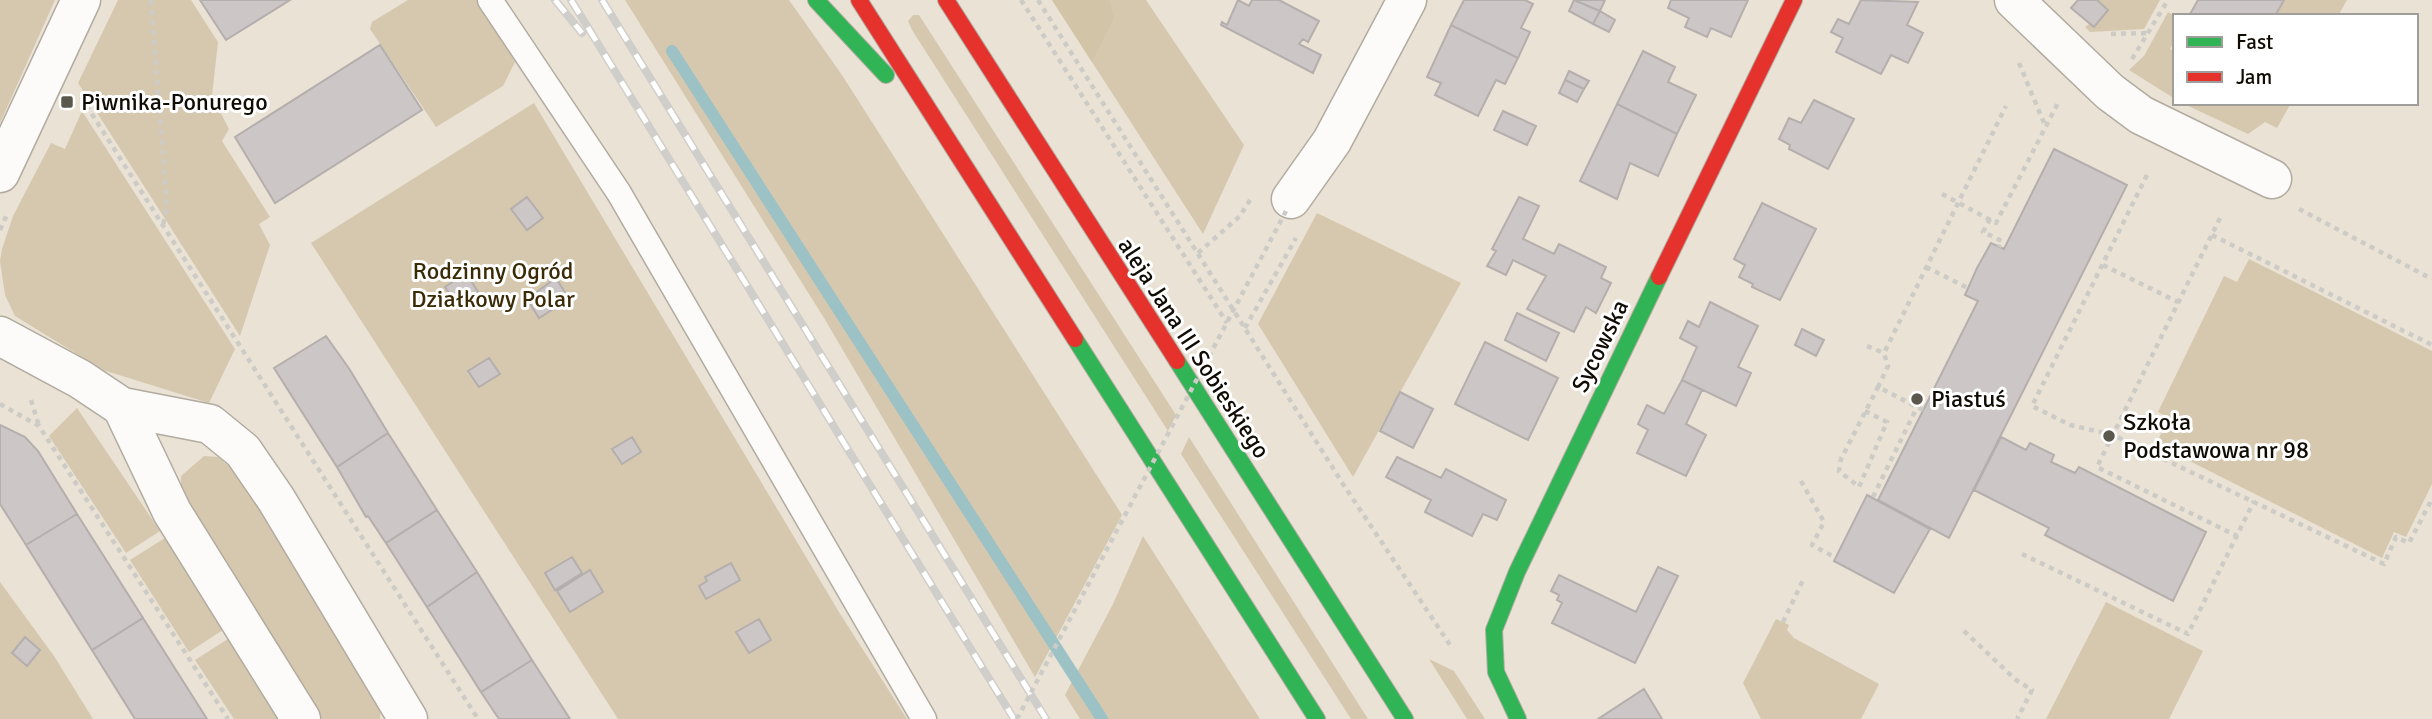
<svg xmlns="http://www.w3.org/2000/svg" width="2432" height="719" font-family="Signika,sans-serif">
	<rect width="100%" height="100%" fill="#eae2d4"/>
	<path fill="#d5c8ae" d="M0,0H55L0,123Z
		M118,0H191L218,42L212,96L229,129L222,141L270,217L259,224L270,245L240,336L78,83Z
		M408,0H477L515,62L503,86L436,127L370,29L372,22Z
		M625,0H789L842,75L1122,515L1035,677L824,318Z
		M1052,0H1146L1244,145L1203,234Z
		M2097,0H2160L2144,29L2090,32L2085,27L2108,10Z
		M2284,0H2347L2338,16H2275Z
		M2168,12L2175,16V40L2170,49L2175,52V99L2129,70L2144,56Z
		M913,15H919L1176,415L1168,431L912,30L908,21Z
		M534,103L839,612L907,719H618L311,243Z
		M2182,103H2291L2277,128L2265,122L2248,134Z
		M82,111L235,349L209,403L103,370L15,316L5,295L0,261L2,249L13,216L51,143L65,149Z
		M1317,213L1461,283L1353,477L1258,324Z
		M2249,259L2432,351V484L2406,537L2394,532L2382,558L2156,444L2169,418L2158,412L2224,276L2237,282Z
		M77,408L160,531L126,553L49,436Z
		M1189,437L1368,719H1351L1181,454Z
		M204,456L218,457L237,473L381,705L380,719H322L318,714L181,490V476Z
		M1143,536L1260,719H1080L1065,695L1113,604Z
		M165,538L226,628L189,652L130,560Z
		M0,582L54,656L93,719H0Z
		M2106,602L2203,651L2169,719H2046Z
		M1776,619L1789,625L1787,630L1794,638L1879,684L1861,719H1761L1743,683Z
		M231,637L280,719H234L195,660Z
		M1429,659L1454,671L1485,719H1467Z"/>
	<path fill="#d2c4a6" d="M1052,0H1109L1114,18L1092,62Z"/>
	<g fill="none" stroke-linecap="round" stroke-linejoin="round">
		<path stroke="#9cc2c6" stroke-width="12" d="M672,51L1102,719"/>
	</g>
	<path fill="#ccc7c6" stroke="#b4aead" stroke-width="2" d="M200,0H290L226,40Z
		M1238,0L1249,6L1252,0H1279L1319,21L1308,42L1303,39L1299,44L1321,55L1313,73L1221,25L1222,22L1227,25Z
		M1464,0H1525L1533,4L1521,28L1530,32L1518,58L1451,25Z
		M1574,0L1600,11L1593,24L1569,11Z
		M1574,0H1605L1600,11Z
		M1671,0H1748L1731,37L1711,28L1707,37L1685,27L1689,18L1668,8Z
		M1861,0L1918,2L1907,25L1923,33L1908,63L1891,55L1881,74L1836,52L1843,38L1831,32L1838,19L1849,24Z
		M2078,0H2097L2108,10L2094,27L2071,8Z
		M2198,0H2284L2275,16H2189Z
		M1600,11L1615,20L1609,32L1593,24Z
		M1451,25L1518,58L1505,84L1496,80L1478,116L1435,95L1441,83L1427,77Z
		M380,45L422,110L275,203L235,137Z
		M1643,51L1675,67L1668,82L1696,95L1677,134L1617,104Z
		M1569,71L1589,81L1584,89L1565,80Z
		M1565,80L1584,89L1577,102L1559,93Z
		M1814,100L1854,119L1828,169L1789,149L1790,145L1779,139L1789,118L1801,123Z
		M1617,104L1677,134L1658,176L1630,163L1617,199L1580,181Z
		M1503,111L1536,126L1527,145L1494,130Z
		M2054,149L2127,185L1949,538L1878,500L1978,301L1965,295L1977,268L1991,243L2004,249Z
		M527,197L543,218L527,230L511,209Z
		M1519,197L1539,206L1523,239L1554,254L1559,244L1606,267L1601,278L1611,283L1596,313L1586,307L1574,332L1527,309L1546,276L1513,260L1506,275L1487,266L1496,251L1492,249Z
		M1762,203L1816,229L1780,300L1752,287L1753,284L1739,277L1745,265L1734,259Z
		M466,273L480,295L460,309L445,287Z
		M556,278L569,299L539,318L527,299Z
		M1710,302L1758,326L1738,367L1751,373L1736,406L1682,380L1697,347L1680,338L1688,321L1699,327Z
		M1517,313L1559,333L1546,361L1505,340Z
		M1802,329L1824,340L1816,356L1795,345Z
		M326,336L350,370L388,433L337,467L274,368Z
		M1485,342L1558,378L1528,440L1455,404Z
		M489,358L500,374L479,387L468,371Z
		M1682,380L1702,390L1686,424L1706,435L1686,476L1637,453L1648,430L1638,424L1647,405L1664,414Z
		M1400,392L1433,409L1413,448L1380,431Z
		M0,425L25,437L38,451L77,514L26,545L0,504Z
		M388,433L437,510L386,543L368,516L366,517L337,467Z
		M632,437L641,452L622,464L612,449Z
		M2001,437L2026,450L2030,443L2054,455L2051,462L2075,473L2079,467L2206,532L2173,601L2045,535L2049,528L1974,490Z
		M1397,457L1441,478L1446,469L1506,500L1497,520L1483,514L1472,536L1425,512L1431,500L1386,477Z
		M1867,495L1930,529L1894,593L1834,561Z
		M437,510L477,572L427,607L386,543Z
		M77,514L143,618L92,650L26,545Z
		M572,557L582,573L555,590L545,573Z
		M731,563L740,580L706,599L699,586L707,581L705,577Z
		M1658,567L1678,576L1635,663L1552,623L1562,603L1557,600L1559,595L1551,591L1559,575L1636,612Z
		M590,570L603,592L570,612L557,591Z
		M477,572L532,660L481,692L427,607Z
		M143,618L207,719H135L92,650Z
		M759,619L771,640L749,653L736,632Z
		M25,637L40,650L27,666L12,653Z
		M532,660L570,719H499L481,692Z
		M1644,689L1662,719H1598Z"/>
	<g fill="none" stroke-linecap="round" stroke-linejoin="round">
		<g stroke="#b1aba0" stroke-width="27">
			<path id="lane" d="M490,0L619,193L924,719"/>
		</g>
		<g stroke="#b1aba0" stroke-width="41">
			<path id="street" d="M2014,0L2110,92L2141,115L2272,179
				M0,173L81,0
				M1291,199L1332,141L1407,0
				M0,336L80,379L122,407L210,424L243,451L276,499L408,719
				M122,407L172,512L301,719"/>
		</g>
		<g stroke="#b1aba0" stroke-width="18">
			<path id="fast" d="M816,0L886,75
				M1075,339L1317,719
				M1177,361L1405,719
				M1518,719L1496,672L1494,630L1517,572L1659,277"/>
		</g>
		<g stroke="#b1aba0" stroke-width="18">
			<path id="jam" d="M859,0L1075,339
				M946,0L1177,361
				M1659,277L1794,0"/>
		</g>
		<path stroke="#cdcbc6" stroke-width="4.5" stroke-dasharray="5 5" stroke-linecap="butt" d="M151,0L167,207L163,225
			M1021,0L1227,323
			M1038,0L1343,484L1452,648
			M2111,34L2148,33
			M2132,59L2168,0
			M2019,63L2044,123
			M81,97L478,719
			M2147,175L2032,406L2070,425L2113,435L2384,564L2396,537L2409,543L2432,499
			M1942,194L1996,223L2059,101
			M2299,209L2432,279
			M2220,218L2097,467L2237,536
			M1990,219L1983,232L2002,241L1999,247
			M0,230L8,212
			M2212,235L2432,345
			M1198,253L1240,216L1250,200
			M2103,265L2178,302
			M1926,267L1968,288
			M1245,328L1296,238
			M1867,346L1884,353
			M31,400L39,426
			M0,404L39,426L228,719
			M1923,410L1878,387L1888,366L1884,353L2006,106
			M1865,411L1887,422L1859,487L1839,471L1841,459L1878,387
			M1801,481L1824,522L1812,545L1836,558
			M1873,497L1917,407
			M2022,554L2188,634L2254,501
			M1783,622L1804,578
			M1964,631L2016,680L2032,690L2017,719"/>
		<use href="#lane" stroke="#fcfbf9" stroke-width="24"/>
		<use href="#street" stroke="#fcfbf9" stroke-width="38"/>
		<use href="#fast" stroke="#30b455" stroke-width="16"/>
		<use href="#jam" stroke="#e5322d" stroke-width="16"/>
		<g stroke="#d0ceca" stroke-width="8">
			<path id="rail" d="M555,0L582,33
				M571,0L1014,719
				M602,0L1046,719"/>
		</g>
		<use href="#rail" stroke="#fff" stroke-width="5" stroke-dasharray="16" stroke-linecap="butt"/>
		<path stroke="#cdcbc6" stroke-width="4.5" stroke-dasharray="5 5" stroke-linecap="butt" d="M1017,719L1286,211"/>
	</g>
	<g fill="#5c574d" stroke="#fff" stroke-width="2.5">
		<rect x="60" y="95" width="14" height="14" rx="3.5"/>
		<circle cx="1917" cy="399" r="7"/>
		<circle cx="2109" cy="436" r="7"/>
	</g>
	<g text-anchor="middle" stroke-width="6" stroke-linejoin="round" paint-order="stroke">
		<g font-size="24" fill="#100c04" stroke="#fff" text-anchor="start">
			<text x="81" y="110">Piwnika-Ponurego</text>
			<text x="1931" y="407">Piastuś</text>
			<text x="2123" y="430">Szkoła<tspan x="2123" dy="28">Podstawowa nr 98</tspan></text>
		</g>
		<g font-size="24" fill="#3a2b06" stroke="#fff">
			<text x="493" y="279">Rodzinny Ogród<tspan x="493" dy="28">Działkowy Polar</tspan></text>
		</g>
		<g font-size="24" fill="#100c04" stroke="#fff">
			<text transform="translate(1600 346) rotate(-64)" y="8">Sycowska</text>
			<text transform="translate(1194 348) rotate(57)" y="8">aleja Jana III Sobieskiego</text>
		</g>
	</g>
	<rect x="2173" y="14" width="245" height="91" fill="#ffffff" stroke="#9f9e9b" stroke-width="2"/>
	<rect x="2187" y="37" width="35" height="10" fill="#30b455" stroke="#9f9e9b" stroke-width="2"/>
	<text x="2236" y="49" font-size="21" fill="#100c04">Fast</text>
	<rect x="2187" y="72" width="35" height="10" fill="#e5322d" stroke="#9f9e9b" stroke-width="2"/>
	<text x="2236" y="84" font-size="21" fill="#100c04">Jam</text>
</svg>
